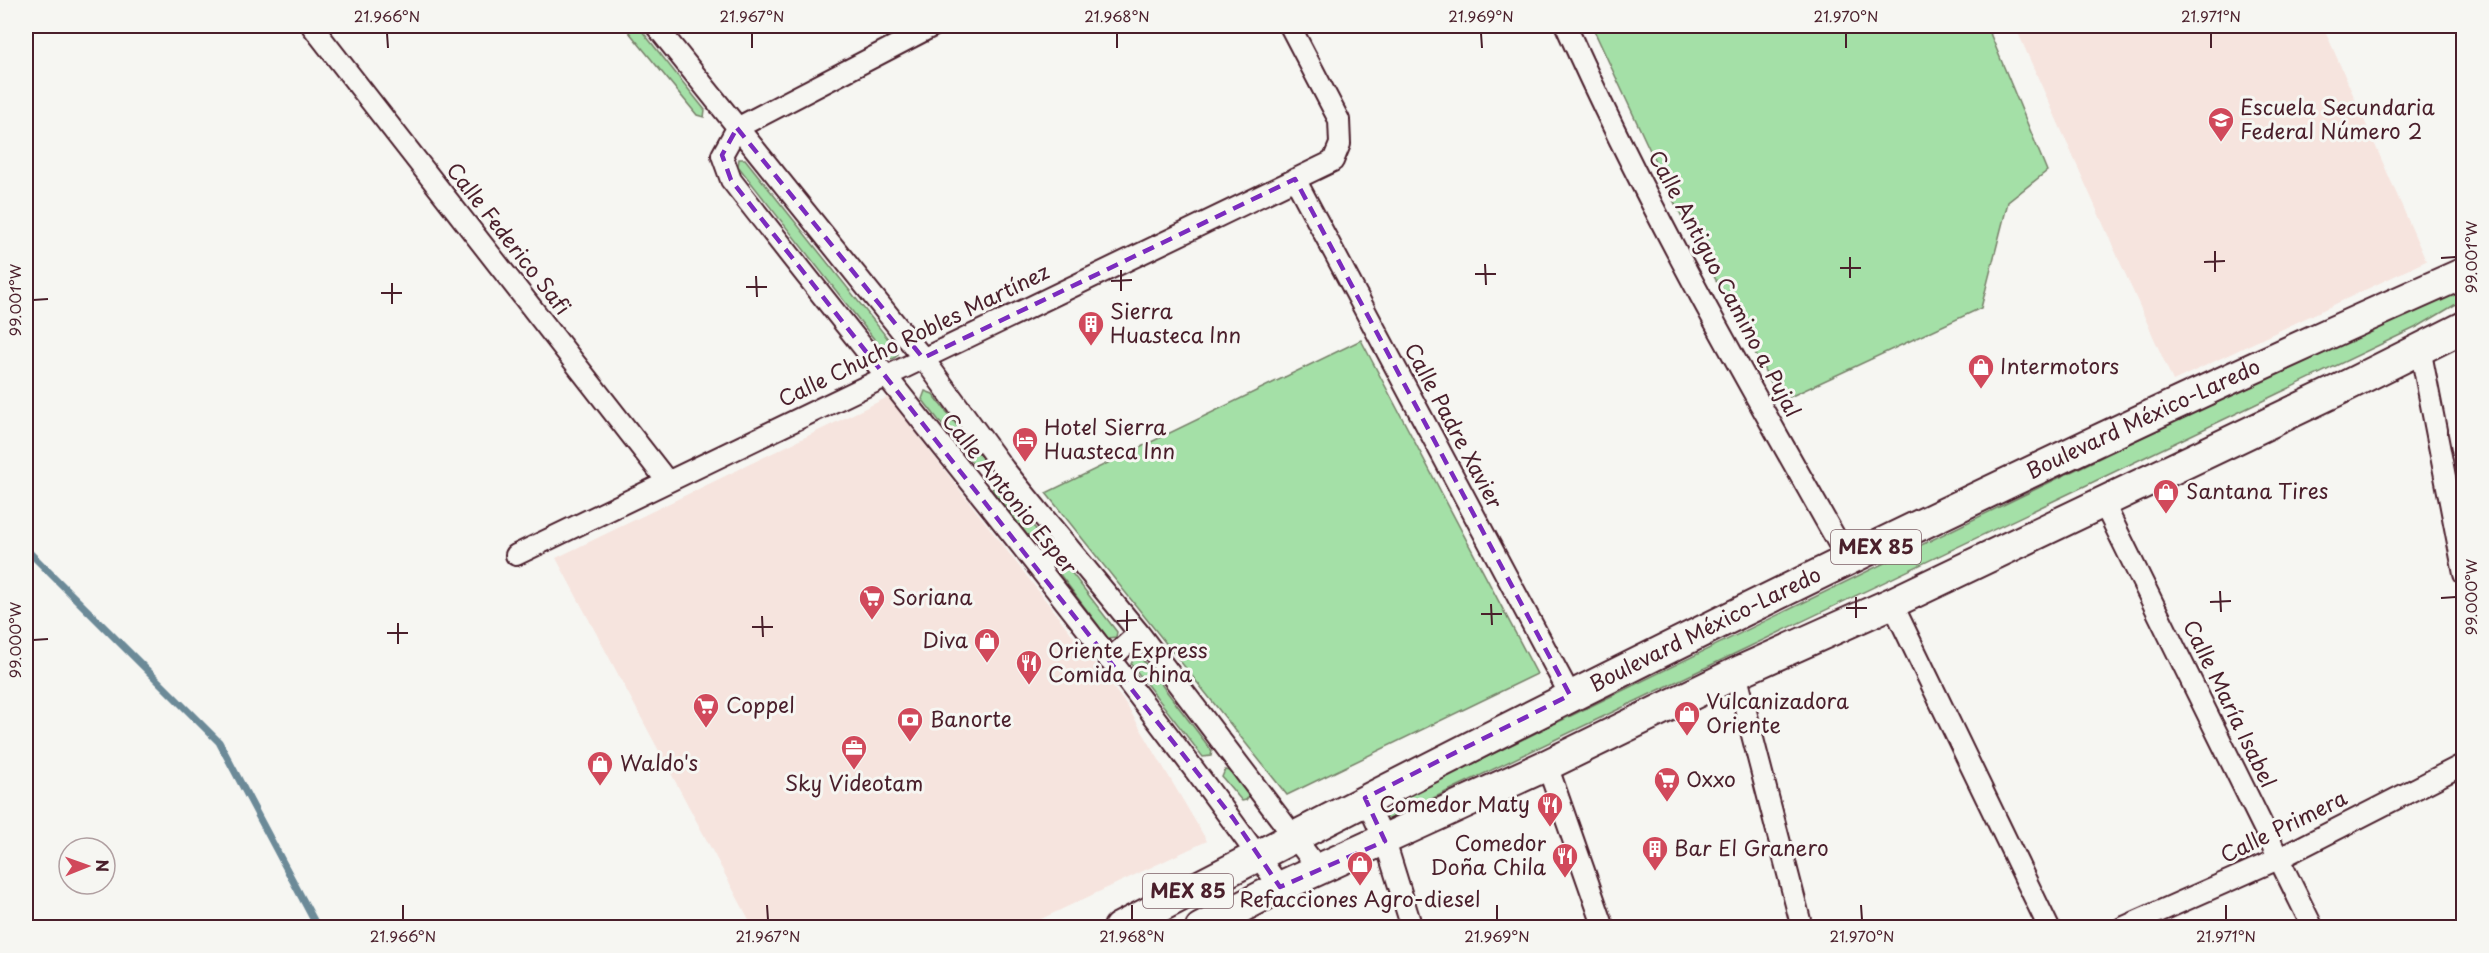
<svg xmlns="http://www.w3.org/2000/svg" width="2489" height="953" font-family="'Playpen Sans',sans-serif">
	<rect width="100%" height="100%" fill="#f6f6f2"/>
	<filter id="ink" filterUnits="userSpaceOnUse"><feTurbulence type="fractalNoise" baseFrequency=".0167" numOctaves="2"/><feDisplacementMap in="SourceGraphic" scale="12" xChannelSelector="R" yChannelSelector="G"/><feConvolveMatrix kernelMatrix="1 2 1 2 8 2 1 2 1" color-interpolation-filters="sRGB"/></filter>
	<g filter="url(#ink)">
		<path fill="#f6e4de" d="M2015,26H2323L2426,261L2173,381Z
			M888,397L1126,704L1207,841L1024,927H753L556,558Z"/>
		<path fill="#a4e0a7" stroke="#778069" stroke-width="1.5" d="M624,26H638L705,110L704,117L697,115Z
			M1592,26H1987L2047,171L2008,202L1981,308L1781,401L1674,202Z
			M739,159H745L897,350L898,355L893,359L889,358L738,166Z
			M2463,284V300L2419,326L1383,822L1380,809L2237,391Z
			M1361,340L1537,674L1287,795L1046,493Z
			M925,391L933,394L982,458L981,463L973,464L922,399Z
			M995,483L1002,485L1038,532L1037,536L1029,537L992,490Z
			M1061,565L1068,568L1117,632L1116,637L1108,638L1058,572Z
			M1135,657L1142,659L1212,751L1211,756L1203,757L1131,664Z
			M1225,770L1231,771L1249,796L1246,800L1242,801L1222,777Z"/>
		<g fill="none" stroke-linecap="round" stroke-linejoin="round">
			<path stroke="#6c8a98" stroke-width="7" d="M26,549L219,742L318,928"/>
			<g stroke="#4a1f2b" stroke-width="24">
				<path id="street" d="M312,26L667,481
					M656,26L923,358L1004,469L1139,633L1320,871
					M1566,26C1648,210 1749,385 1848,560
					M737,128L722,155L731,180C914,415 1107,644 1280,887
					M737,128L933,26
					M1295,179L1570,695
					M2420,348L2464,574
					M2103,502L2313,928
					M516,555L1333,161L1340,144L1339,120L1290,26
					M1037,566L1065,544
					M1892,603L2049,928
					M1109,660L1139,633
					M1736,673L1802,928
					M1547,765L1604,928
					M1365,798L1385,841L1412,928
					M2122,928L2278,859L2464,764"/>
			</g>
			<g stroke="#4a1f2b" stroke-width="34">
				<g id="primary">
					<path id="s1" d="M1119,928C1561,697 2008,475 2464,273"/>
					<path d="M1201,928L1280,887L1547,765L1736,673L1892,603L2338,390L2464,327"/>
				</g>
			</g>
			<use href="#street" stroke="#f6f6f2" stroke-width="20"/>
			<use href="#primary" stroke="#f6f6f2" stroke-width="30"/>
		</g>
	</g>
	<path fill="none" stroke="#7b2cbf" stroke-width="4.5" stroke-dasharray="12 8" stroke-linejoin="round" d="M737,128L923,358L1295,179L1570,695L1365,798L1385,841L1280,887L1233,818L731,180L722,155Z"/>
	<path fill="none" stroke="#4a1f2b" stroke-width="2" d="M387,33L388,48M752,33V48M1117,33V48M1481,33L1482,48M1846,33V48M2211,33V48M2215,251V272M1850,257V278M2441,258L2456,257M2204,262L2225,261M1485,264L1486,285M1840,268H1861M1121,270V291M1475,274H1496M756,276L757,297M1111,281L1132,280M392,283V304M746,287H767M381,293H402M33,300L48,299M2220,591L2221,612M1856,597V618M2441,598L2456,597M2210,602L2231,601M1491,604L1492,625M1846,608H1867M1127,610V631M1481,614H1502M762,616L763,637M1117,621L1137,620M398,623V644M752,627H773M387,633H408M33,640L48,639M403,905V920M767,905L768,920M1132,905V920M1497,905V920M1861,905L1862,920M2226,905V920"/>
	<defs>
		<g id="school-pin" transform="scale(1.35)"><path d="M0 17L-7.5 6A9.5 9.5 0 1 1 7.5 6Z" fill="#d1495b" stroke="#f6f6f2"/><path d="M0-5L7-2L0 1L-7-2ZM-4 1L0 2.5L4 1V4Q0 6-4 4Z" fill="#fff"/></g>
		<g id="building-pin" transform="scale(1.35)"><path d="M0 17L-7.5 6A9.5 9.5 0 1 1 7.5 6Z" fill="#d1495b" stroke="#f6f6f2"/><path d="M-4-6H4V6H1V3H-1V6H-4ZM-2.5-4.3h1.7v1.8h-1.7ZM.8-4.3h1.7v1.8H.8ZM-2.5-1h1.7V.8h-1.7ZM.8-1h1.7V.8H.8Z" fill="#fff"/></g>
		<g id="shop-pin" transform="scale(1.35)"><path d="M0 17L-7.5 6A9.5 9.5 0 1 1 7.5 6Z" fill="#d1495b" stroke="#f6f6f2"/><path d="M-5-2.5h2.3a2.7 3.5 0 0 1 5.4 0H5L5.5 6h-11ZM-1.5-2.5h3a1.5 2.3 0 0 0-3 0Z" fill="#fff"/></g>
		<g id="hotel-pin" transform="scale(1.35)"><path d="M0 17L-7.5 6A9.5 9.5 0 1 1 7.5 6Z" fill="#d1495b" stroke="#f6f6f2"/><path d="M-6-4.5h1.5V1H6V5H4.5V3h-9V5H-6ZM-4 0a1.8 1.8 0 1 1 3.6 0ZM.5 0V-2.5h3Q6-2.5 6 0Z" fill="#fff"/></g>
		<g id="supermarket-pin" transform="scale(1.35)"><path d="M0 17L-7.5 6A9.5 9.5 0 1 1 7.5 6Z" fill="#d1495b" stroke="#f6f6f2"/><path d="M-6-5.5h2.5l.6 2H6L4.5 2H-2.5L-4.4-4H-6ZM-1.5 3.2a1.3 1.3 0 1 0 .1 0ZM3 3.2a1.3 1.3 0 1 0 .1 0Z" fill="#fff"/></g>
		<g id="restaurant-pin" transform="scale(1.35)"><path d="M0 17L-7.5 6A9.5 9.5 0 1 1 7.5 6Z" fill="#d1495b" stroke="#f6f6f2"/><path d="M-5-6h1v4h1v-4h1v4h1v-4h1v5L-1.5 .5V6h-2V.5L-5-1ZM5-6V6H3V1.5H1.5Q1.5-4 5-6Z" fill="#fff"/></g>
		<g id="bank-pin" transform="scale(1.35)"><path d="M0 17L-7.5 6A9.5 9.5 0 1 1 7.5 6Z" fill="#d1495b" stroke="#f6f6f2"/><path d="M-6-4H6V4H-6ZM0-2.3a2.3 2.3 0 1 0 0 4.6a2.3 2.3 0 1 0 0-4.6Z" fill="#fff"/></g>
		<g id="office-pin" transform="scale(1.35)"><path d="M0 17L-7.5 6A9.5 9.5 0 1 1 7.5 6Z" fill="#d1495b" stroke="#f6f6f2"/><path d="M-6-3h4V-5.5h4V-3h4V5H-6ZM-1-4.5V-3h2v-1.5ZM-6 0V1H6V0Z" fill="#fff"/></g>
	</defs>
	<g fill-rule="evenodd">
		<use href="#school-pin" x="2221" y="120"/>
		<use href="#building-pin" x="1091" y="324"/>
		<use href="#shop-pin" x="1981" y="367"/>
		<use href="#hotel-pin" x="1025" y="440"/>
		<use href="#shop-pin" x="2166" y="492"/>
		<use href="#supermarket-pin" x="872" y="598"/>
		<use href="#shop-pin" x="987" y="641"/>
		<use href="#restaurant-pin" x="1029" y="663"/>
		<use href="#supermarket-pin" x="706" y="706"/>
		<use href="#shop-pin" x="1687" y="714"/>
		<use href="#bank-pin" x="910" y="720"/>
		<use href="#office-pin" x="854" y="748"/>
		<use href="#shop-pin" x="600" y="764"/>
		<use href="#supermarket-pin" x="1667" y="780"/>
		<use href="#restaurant-pin" x="1550" y="805"/>
		<use href="#building-pin" x="1655" y="849"/>
		<use href="#restaurant-pin" x="1565" y="856"/>
		<use href="#shop-pin" x="1360" y="864"/>
	</g>
	<g text-anchor="middle" stroke-width="6" stroke-linejoin="round" paint-order="stroke">
		<g fill="#f6f6f2" stroke="#7e6067" stroke-width="1.5">
			<rect x="1831" y="530" width="90" height="34" rx="4.5"/>
			<rect x="1143" y="874" width="90" height="34" rx="4.5"/>
		</g>
		<g font-size="20" font-weight="bold" fill="#4a1f2b">
			<text x="1876" y="554">MEX 85</text>
			<text x="1188" y="898">MEX 85</text>
		</g>
		<g font-size="21" fill="#4a1f2b" stroke="#f6f6f2" text-anchor="start">
			<text x="2240" y="115">Escuela Secundaria<tspan x="2240" dy="24">Federal Número 2</tspan></text>
			<text x="1110" y="319">Sierra<tspan x="1110" dy="24">Huasteca Inn</tspan></text>
			<text x="2000" y="374">Intermotors</text>
			<text x="1044" y="435">Hotel Sierra<tspan x="1044" dy="24">Huasteca Inn</tspan></text>
			<text x="2186" y="499">Santana Tires</text>
			<text x="892" y="605">Soriana</text>
			<text x="968" y="648" text-anchor="end">Diva</text>
			<text x="1048" y="658">Oriente Express<tspan x="1048" dy="24">Comida China</tspan></text>
			<text x="1706" y="709">Vulcanizadora<tspan x="1706" dy="24">Oriente</tspan></text>
			<text x="726" y="713">Coppel</text>
			<text x="930" y="727">Banorte</text>
			<text x="620" y="771">Waldo's</text>
			<text x="1686" y="787">Oxxo</text>
			<text x="854" y="791" text-anchor="middle">Sky Videotam</text>
			<text x="1530" y="812" text-anchor="end">Comedor Maty</text>
			<text x="1546" y="851" text-anchor="end">Comedor<tspan x="1546" dy="24">Doña Chila</tspan></text>
			<text x="1674" y="856">Bar El Granero</text>
			<text x="1360" y="907" text-anchor="middle">Refacciones Agro-diesel</text>
		</g>
		<g font-size="21" fill="#4a1f2b" stroke="#f6f6f2">
			<text transform="translate(508 239) rotate(52)" y="7">Calle Federico Safi</text>
			<text transform="translate(1724 284) rotate(62)" y="7">Calle Antiguo Camino a Pujal</text>
			<text transform="translate(914 336) rotate(-26)" y="7">Calle Chucho Robles Martínez</text>
			<text dy="7" stroke="none"><textPath href="#s1" startOffset="1144">Boulevard México-Laredo</textPath></text>
			<text transform="translate(1453 426) rotate(62)" y="7">Calle Padre Xavier</text>
			<text transform="translate(1009 494) rotate(51)" y="7">Calle Antonio Esper</text>
			<text dy="7" stroke="none"><textPath href="#s1" startOffset="658">Boulevard México-Laredo</textPath></text>
			<text transform="translate(2229 704) rotate(64)" y="7">Calle María Isabel</text>
			<text transform="translate(2284 827) rotate(-26)" y="7">Calle Primera</text>
		</g>
	</g>
	<rect width="2489" height="953" fill="none" stroke="#f6f6f2" stroke-width="66"/>
	<g transform="translate(87 866) rotate(89)"><circle r="28" fill="#f6f6f2" stroke="#b1a0a2" stroke-width="1.5"/>
	<path d="M0-4.5L10 22L0 15L-10 22Z" fill="#d1495b"/>
	<text y="-9" font-size="16" font-weight="bold" text-anchor="middle" fill="#4a1f2b">N</text>
	</g>
	<rect x="33" y="33" width="2423" height="887" fill="none" stroke="#4a1f2b" stroke-width="2"/>
	<g font-size="15" text-anchor="middle" fill="#4a1f2b">
		<text x="387" y="22">21.966°N</text>
		<text x="752" y="22">21.967°N</text>
		<text x="1117" y="22">21.968°N</text>
		<text x="1481" y="22">21.969°N</text>
		<text x="1846" y="22">21.970°N</text>
		<text x="2211" y="22">21.971°N</text>
		<text transform="translate(2472 257) rotate(-90)" y="5">99.001°W</text>
		<text transform="translate(16 300) rotate(-90)" y="5">99.001°W</text>
		<text transform="translate(2472 597) rotate(-90)" y="5">99.000°W</text>
		<text transform="translate(16 640) rotate(-90)" y="5">99.000°W</text>
		<text x="403" y="942">21.966°N</text>
		<text x="768" y="942">21.967°N</text>
		<text x="1132" y="942">21.968°N</text>
		<text x="1497" y="942">21.969°N</text>
		<text x="1862" y="942">21.970°N</text>
		<text x="2226" y="942">21.971°N</text>
	</g>
</svg>
